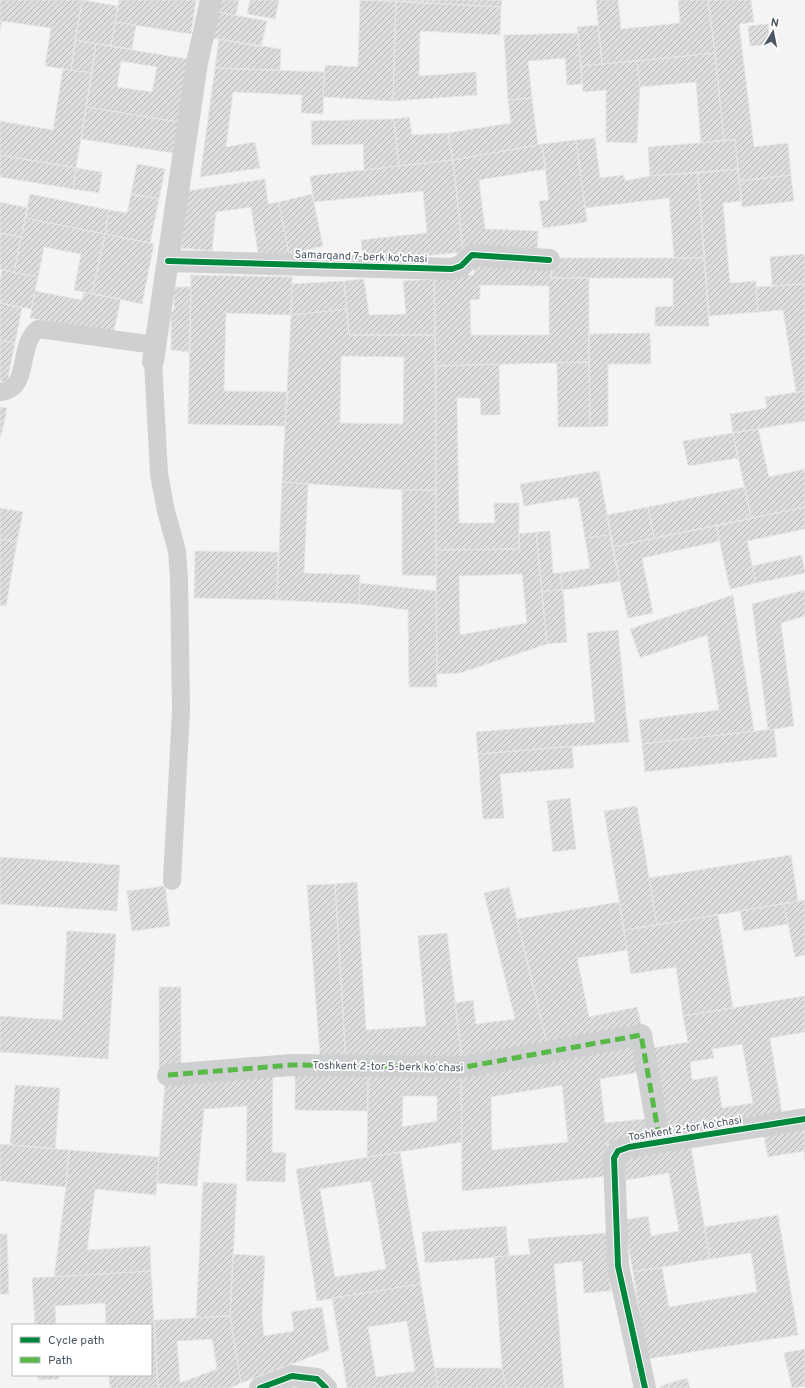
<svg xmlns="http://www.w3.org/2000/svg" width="805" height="1388" font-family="Overpass,sans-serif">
	<defs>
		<pattern id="building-hatch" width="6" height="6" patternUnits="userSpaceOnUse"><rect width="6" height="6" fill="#ddddde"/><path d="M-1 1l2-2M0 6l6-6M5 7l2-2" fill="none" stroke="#b5b6b7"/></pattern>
	</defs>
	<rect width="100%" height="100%" fill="#f4f4f4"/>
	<path fill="url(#building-hatch)" stroke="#e5e6e7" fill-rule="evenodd" d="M0,0H82L71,70L45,66L51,28L2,21L0,32Z
		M82,0L118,6L111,46L75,40Z
		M119,0H196L191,34L115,22Z
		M221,0H239L236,15L218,12Z
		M250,0H279L275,19L247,14Z
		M360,0L396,1L393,101L323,97L325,65L358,67Z
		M364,0H502L501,7Z
		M596,0H618L621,29L680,23L678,0H708L715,53L602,64Z
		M708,0H751L754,22L739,24L754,147L788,143L791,175L739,181L735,140H724L715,53Z
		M396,1L501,7L500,35L420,31L419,76L476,72L477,95L393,101Z
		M218,12L267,21L261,47L213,38Z
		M115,22L136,25L132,49L111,46Z
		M768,24L770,45L750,46L748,26Z
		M598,25L602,64L581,66L577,27Z
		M578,33L582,84L567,85L565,58L528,61L532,98L508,100L504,35Z
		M219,39L281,49L280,70L215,68Z
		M75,40L96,44L92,73L71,70Z
		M96,44L188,59L178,122L86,107ZM121,61L157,67L152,92L117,87Z
		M715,53L724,140L701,143L696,82L640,87L637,61Z
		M637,61L640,87L637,143L606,142V90L583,92L581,66Z
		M215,68L324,72L323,114L301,113L302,95L233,92L226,147L255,142L260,168L200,177Z
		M63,69L92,73L76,168L0,155V121L53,130Z
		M532,98L538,145L453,160L448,133L511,123L508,100Z
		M86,107L178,122L173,153L81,139Z
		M409,117L412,135L448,133L453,160L399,166L394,119Z
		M394,119L399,166L364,170L363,144L312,145L311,121Z
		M595,138L600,178L624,175L625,181L650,176L698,173L704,258H674L669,198L585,208L576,140Z
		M576,140L587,222L543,228L539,201L549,200L542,144Z
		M735,140L738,169L650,176L648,147Z
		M542,144L546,169L479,180L485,229L538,231L537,255L463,252L453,160Z
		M0,155L76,168L73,189L0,177Z
		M453,160L463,252L363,262L361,240L427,233L423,191L314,202L310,176Z
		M137,164L165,169L159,199L131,194Z
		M76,168L102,172L99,193L73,189Z
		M738,169L742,201L723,203L730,283L756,281L758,312L709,316L698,173Z
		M791,175L794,201L742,207L739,181Z
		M265,179L268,204L279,202L289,254L258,253L251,207L216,212L212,251L181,248L187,191Z
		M30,194L109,210L105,234L25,218Z
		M131,194L159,199L150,243L105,234L109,210L127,213Z
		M312,194L323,246L289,254L279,202Z
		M0,202L28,208L21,237L0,233Z
		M25,218L105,234L92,294L74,290L81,254L44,247L38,277L14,272Z
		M0,233L21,237L14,272L0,269Z
		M105,234L154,244L142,304L92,294Z
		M805,254V284L772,286L770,257Z
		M551,258H704L709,326H655V307L673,306V278H551Z
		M474,263L552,264L551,278H589V362L436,366L434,275H474ZM480,285L549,286V335H471L470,300L480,299Z
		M2,270L38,277L31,309L0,303V280Z
		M191,275L292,277L291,315L226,313L224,391L288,392L285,426L188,424Z
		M364,279L369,315L406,314L403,281L434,279L435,335H349L344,281Z
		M344,281L347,309L291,315L292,284Z
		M805,284V391L796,392L783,310L758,312L756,287Z
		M174,287H191L190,352L171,350V311H174Z
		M35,291L82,300L84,292L121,299L113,335L30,318Z
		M0,303L22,308L15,343L0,340Z
		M347,309L349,335H435L436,490H402L282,482L291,315ZM341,356L404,357L403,424L340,423Z
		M650,333L651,364H608V426L590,427L589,334Z
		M0,340L15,343L7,383L0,381Z
		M589,362L590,427H558L557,363Z
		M499,364L500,415H481L480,398H457L459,523H495L494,503H519V549L436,550V366Z
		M805,391V421L733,433L730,414L767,408L765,397Z
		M0,407L7,408L1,436H0Z
		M758,429L769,477L805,469V507L751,518L733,433Z
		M733,433L738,458L688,466L683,441Z
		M599,471L611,535L585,538L578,497L524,506L520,484Z
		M282,482L308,484L304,573L360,575L359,604L277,600Z
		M745,487L751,518L654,538L648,507Z
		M402,490H436V576L402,575Z
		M648,507L654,538L612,547L607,515Z
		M805,507V529L747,541L756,583L730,589L716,526Z
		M0,508L23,512L17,542L0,539Z
		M716,526L720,541L642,558L653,613L628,618L612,547Z
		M550,531L553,573H560L563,590L542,591L536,532Z
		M536,532L547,644L460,673L437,674L436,550L519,549V534ZM522,574L527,623L460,635L459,576Z
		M611,535L620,581L563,590L560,573L590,568L585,538Z
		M0,539L17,542L6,606L0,605Z
		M195,551L278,552L277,600L194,598Z
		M802,555L805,573L756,583L752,566Z
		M360,583L436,591L437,687H409L408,610L359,604Z
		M563,590L567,642L547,644L542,591Z
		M805,590V616L781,623L794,726L768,730L752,604Z
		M733,595L754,731L642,744L639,720L719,710L707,635L640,658L630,629Z
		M618,630L629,742L478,754L476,732L595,722L587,633Z
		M774,729L777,757L645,772L642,744Z
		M572,746L574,768L500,774L504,818L483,819L478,754Z
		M570,798L576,849L553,852L547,801Z
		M637,806L657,925L624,930L604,811Z
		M791,855L798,901L657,925L649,878Z
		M0,857L120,865L117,911L0,904Z
		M357,882L366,1030L426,1026L418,936L447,933L462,1058L346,1061L335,884Z
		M335,884L346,1061L320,1057L307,885Z
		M165,886L170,926L132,931L127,891Z
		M509,887L548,1048L462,1058L455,1003L473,1000L476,1024L515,1019L484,893Z
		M805,900V955L795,957L784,904Z
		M619,902L627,950L577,958L589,1017L637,1007L642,1028L548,1048L517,919Z
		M784,904L788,924L744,931L740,911Z
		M718,915L733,1008L683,1016L676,967L631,974L624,930Z
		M67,931L116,934L108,1059L0,1052V1016L62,1020Z
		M159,987H181V1067H159Z
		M805,996V1032L770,1038L783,1119L662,1139L646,1049L688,1042L683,1016ZM742,1044L753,1103L722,1108L717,1076L692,1080L690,1062L714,1058L712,1049Z
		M635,1042L640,1072L600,1079L605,1123L654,1118L657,1139L607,1144L610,1176L462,1191L461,1071ZM562,1085L568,1142L492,1150L491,1097Z
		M295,1071L368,1072V1111L295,1110Z
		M461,1071L462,1142L367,1157L368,1072ZM403,1096H437V1121L402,1127Z
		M273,1075L272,1152L286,1153L285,1182L246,1181L247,1106L204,1109L197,1186L157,1183L165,1083Z
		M15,1085L60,1088L55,1149L10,1145Z
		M805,1125V1160L804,1151L768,1157L763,1132Z
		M690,1141L710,1259L633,1272L624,1220L648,1216L651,1236L679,1231L669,1173L626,1180L622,1152Z
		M0,1144L69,1150L66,1187L0,1181Z
		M69,1150L159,1157L156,1195L95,1189L87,1250L150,1246L151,1271L54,1277L66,1187Z
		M400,1152L421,1284L317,1301L296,1169ZM371,1181L386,1269L335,1277L320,1189Z
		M203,1182L237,1184L230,1316L196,1318Z
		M778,1215L798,1335L647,1359L633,1272L662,1267L669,1307L757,1292L751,1253L710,1259L704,1227Z
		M506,1226L509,1256L425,1263L422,1232Z
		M606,1233L611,1291L584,1293L582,1261L554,1264L564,1388H506L502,1368L494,1257L530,1254L528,1239Z
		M0,1234H7L9,1294H0Z
		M233,1254L265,1256L262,1317L264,1336L294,1331L291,1312L322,1307L329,1350L241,1383L230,1316Z
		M151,1271L158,1388H110L109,1375H151V1325H106L105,1303L55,1306L56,1325H35L32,1278Z
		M421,1284L438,1388H347L332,1298ZM407,1321L415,1371L376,1377L368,1327Z
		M230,1316L241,1383L229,1388H158L154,1320ZM212,1339L217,1369L180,1383L177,1341Z
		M805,1349V1386L792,1388L784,1353Z
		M435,1368H502L506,1388H438Z
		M38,1375H59V1379L38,1380Z
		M687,1378L690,1388H661L660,1386Z"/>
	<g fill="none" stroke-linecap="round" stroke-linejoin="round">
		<path stroke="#ced0d2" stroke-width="18" d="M153,361L159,474L166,511L177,551L179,578L181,711L172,881
			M0,392C32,389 16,345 38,329L155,345"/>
		<path stroke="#ced0d2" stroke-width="22" d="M168,1075L292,1065L465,1067L641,1035L660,1142"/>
		<path stroke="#ced0d2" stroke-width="22" d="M168,261L452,269L461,266L472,255L549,260
			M153,361L197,63L211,0
			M260,1388L292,1376L317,1379L326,1388
			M645,1388L618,1266L614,1158L618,1151L629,1147L805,1119"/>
		<path stroke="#58b947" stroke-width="5" stroke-dasharray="10 5" stroke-linecap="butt" d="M168,1075L292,1065L465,1067L641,1035L660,1142"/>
		<g stroke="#fff" stroke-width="8">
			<path id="cycleway" d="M168,261L452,269L461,266L472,255L549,260
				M260,1388L292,1376L317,1379L326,1388
				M645,1388L618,1266L614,1158L618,1151L629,1147L805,1119"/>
		</g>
		<use href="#cycleway" stroke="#00873e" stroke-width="6"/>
	</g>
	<g text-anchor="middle" stroke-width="3.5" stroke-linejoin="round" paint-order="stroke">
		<g font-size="11" fill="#4a5661" stroke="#fff">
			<text transform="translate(361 256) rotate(2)" y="4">Samarqand 7-berk ko'chasi</text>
			<text transform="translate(388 1066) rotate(1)" y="4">Toshkent 2-tor 5-berk koʻchasi</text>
			<text transform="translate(685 1128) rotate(-9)" y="4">Toshkent 2-tor koʻchasi</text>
		</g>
	</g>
	<rect x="12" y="1324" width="140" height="52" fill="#ffffff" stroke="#b7bbc0"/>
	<rect x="20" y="1337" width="20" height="6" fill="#00873e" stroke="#b7bbc0"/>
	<text x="48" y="1344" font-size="12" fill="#4a5661">Cycle path</text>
	<rect x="20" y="1357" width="20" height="6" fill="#58b947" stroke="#b7bbc0"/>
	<text x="48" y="1364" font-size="12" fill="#4a5661">Path</text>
	<g transform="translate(773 32) rotate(10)" stroke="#ffffff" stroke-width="3" paint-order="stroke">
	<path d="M0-3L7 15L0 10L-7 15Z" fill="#4a5661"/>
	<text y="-6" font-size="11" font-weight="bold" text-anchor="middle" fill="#4a5661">N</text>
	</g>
</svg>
